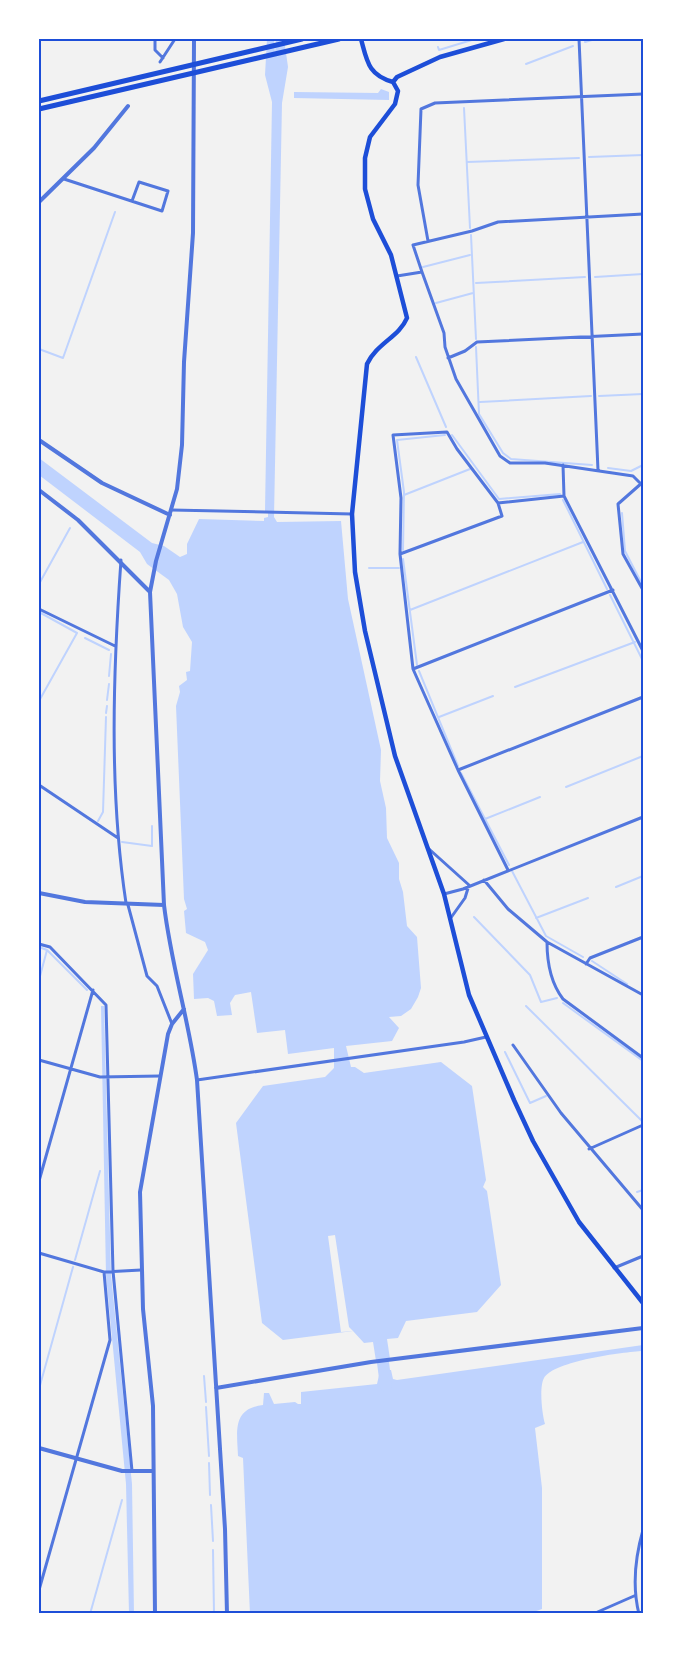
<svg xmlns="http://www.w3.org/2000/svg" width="682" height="1653" font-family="Mulish,sans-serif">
	<rect width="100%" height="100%" fill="#f2f2f2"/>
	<path fill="#bfd3fe" d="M267,39H274L275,54L276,39H284L288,67L282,103L274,517L277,522L341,521L348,599L381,750L380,781L386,808L387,838L399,863V879L403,892L407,926L417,937L421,988L418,997L411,1009L401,1016L389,1017L399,1028L392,1041L346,1046L351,1067H355L364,1073L441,1062L472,1086L486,1180L483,1187L487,1191L501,1285L477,1312L406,1321L398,1338L387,1339L390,1359L376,1361L373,1342L364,1343L353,1331L283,1340L262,1323L236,1123L263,1086L325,1077L334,1068V1048L288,1054L285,1030L257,1033L251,992L235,995L230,1003L232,1015L217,1016L214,1001L208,998L194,999L193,974L208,950L205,942L186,933L184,911L187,909L184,899L176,706L180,692L179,686L187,680L186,672L190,671L192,642L183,627L177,594L169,580L147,564L140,552L39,475V458L152,543L164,546L180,557L187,554V544L199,519L264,521V518L268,517V511H265L272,102L265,75Z
		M381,89L389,92V100L294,98V92L378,93Z
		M101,1006H104L111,1274L132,1484L134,1614H129L126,1484L106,1275Z
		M643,1345V1351C623,1352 554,1361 544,1378C539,1387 542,1414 545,1424L535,1428L542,1488V1609L528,1614H250L243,1458L238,1456C237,1431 232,1409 263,1405L264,1393H269L274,1404L295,1402L298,1404H301V1392L377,1384L380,1371L391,1370L393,1379L397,1380Z"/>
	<path fill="#f2f2f2" d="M335,1235L349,1327L353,1331L341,1332L328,1236Z"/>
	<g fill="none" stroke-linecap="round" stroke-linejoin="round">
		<path stroke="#bfd3fe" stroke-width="2" d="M585,42L595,39
			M438,47L439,50L475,39
			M526,64L573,46
			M464,108L470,228
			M589,157L643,155
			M467,162L579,158
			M471,235L476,339
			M423,267L470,255
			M595,277L643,274
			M476,283L585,277
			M436,303L473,293
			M476,347L479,414L503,453L511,459L592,465
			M39,349L63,358L115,212
			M416,357L446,427
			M599,396L643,394
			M480,402L591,396
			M452,435L499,499L560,494
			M608,468L631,471L643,465
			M404,495L470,469
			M563,500L607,589
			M622,513L625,551L643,586
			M403,550L404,492L397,440L445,435
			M403,559L417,665
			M369,568H399
			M39,584L70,528
			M610,595L643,661
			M410,610L583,542
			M39,612L77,633L39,701
			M85,638L109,650
			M419,671L458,766
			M109,676L111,654
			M515,687L635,642
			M107,700L109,684
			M106,713L107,706
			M439,717L493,696
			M461,773L509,865
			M566,787L643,756
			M485,819L540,797
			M98,821L103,812L106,717
			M122,842L152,846V826
			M512,871L546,936L583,957
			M616,887L643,876
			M474,917L530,975L541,1002L557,998
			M536,918L588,898
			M39,947L47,950L87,990
			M592,961L627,984
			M39,980L47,950
			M563,1003L643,1061
			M526,1006L642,1121
			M505,1052L530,1103L546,1096
			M637,1192L643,1190
			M75,1260L100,1171
			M204,1376L206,1402
			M39,1389L73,1267
			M206,1407L209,1456
			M209,1463L210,1495
			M211,1505L213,1541
			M213,1550L214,1614
			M90,1614L122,1500"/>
		<path stroke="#bfd3fe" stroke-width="12" d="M381,1347L386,1386"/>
		<path stroke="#5277de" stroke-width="3" d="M155,39V50L163,58
			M579,39L598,470
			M160,62L175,39
			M64,179L162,211L168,191L139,182L132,201
			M428,241L418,185L421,109L435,103L643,94
			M422,272L444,333L445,347L456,379L500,456L510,463H545L633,476L641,484
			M397,276L422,272L413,245L472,231L498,222L643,214
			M448,358L465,351L477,342L643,334
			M563,465L564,496L643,651
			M643,482L618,504L623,554L643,590
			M498,503L457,449L447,432L393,435L401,498L400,554L413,669L458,770L508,870
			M172,510L352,514
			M400,554L502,516L498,503L564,496
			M121,560C113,673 109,791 126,903
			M39,609L115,646
			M413,669L613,590
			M458,770L643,697
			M39,785L118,838
			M39,816V821
			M429,849L469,885L465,898L450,919
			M484,880L508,909L547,942L643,995
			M444,894L463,889L643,817
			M128,905L147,976L157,986L172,1024
			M547,942C547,962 550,982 563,999L643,1058
			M39,944L50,947L106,1005L113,1271L132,1471
			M586,964L590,958L643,937
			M513,1045L561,1113L643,1210
			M39,1060L100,1077L160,1076
			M197,1080L464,1042L486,1037
			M589,1149L643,1125
			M39,1181L93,990
			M39,1253L104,1272L141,1270
			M614,1268L643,1256
			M39,1590L110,1340L104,1272
			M593,1614L634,1596
			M639,1614C632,1586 635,1558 643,1530"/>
		<path stroke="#5277de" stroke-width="4" d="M194,39L193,233L184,362L182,445L177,489L156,561L150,592L164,905C171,964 189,1021 197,1080L225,1529L227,1614
			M39,202L94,148L128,106
			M39,440L102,483L170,515
			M39,490L78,520L149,591
			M39,893L85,902L164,905
			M216,1388L371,1362L643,1328
			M39,1448L122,1471H153
			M155,1614L153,1406L143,1309L140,1192L168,1034L172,1024L184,1009"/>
		<path stroke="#1d4ed8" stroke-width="4.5" d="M361,39C367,61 368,75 393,82
			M504,39L440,57L397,77L393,82L398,91L395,104L370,137L365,158V189L373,219L391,255L407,318C399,337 377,343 367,364L352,514L355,572L365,631L395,756L444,894L469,995L514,1100L533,1141L579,1222L643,1303"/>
		<path stroke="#1d4ed8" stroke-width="5" d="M39,101L302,39
			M39,109L339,39"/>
	</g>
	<rect width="682" height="1653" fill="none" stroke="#ffffff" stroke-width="81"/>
	<rect x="40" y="40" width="602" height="1572" fill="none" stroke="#1d4ed8" stroke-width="2"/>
</svg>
